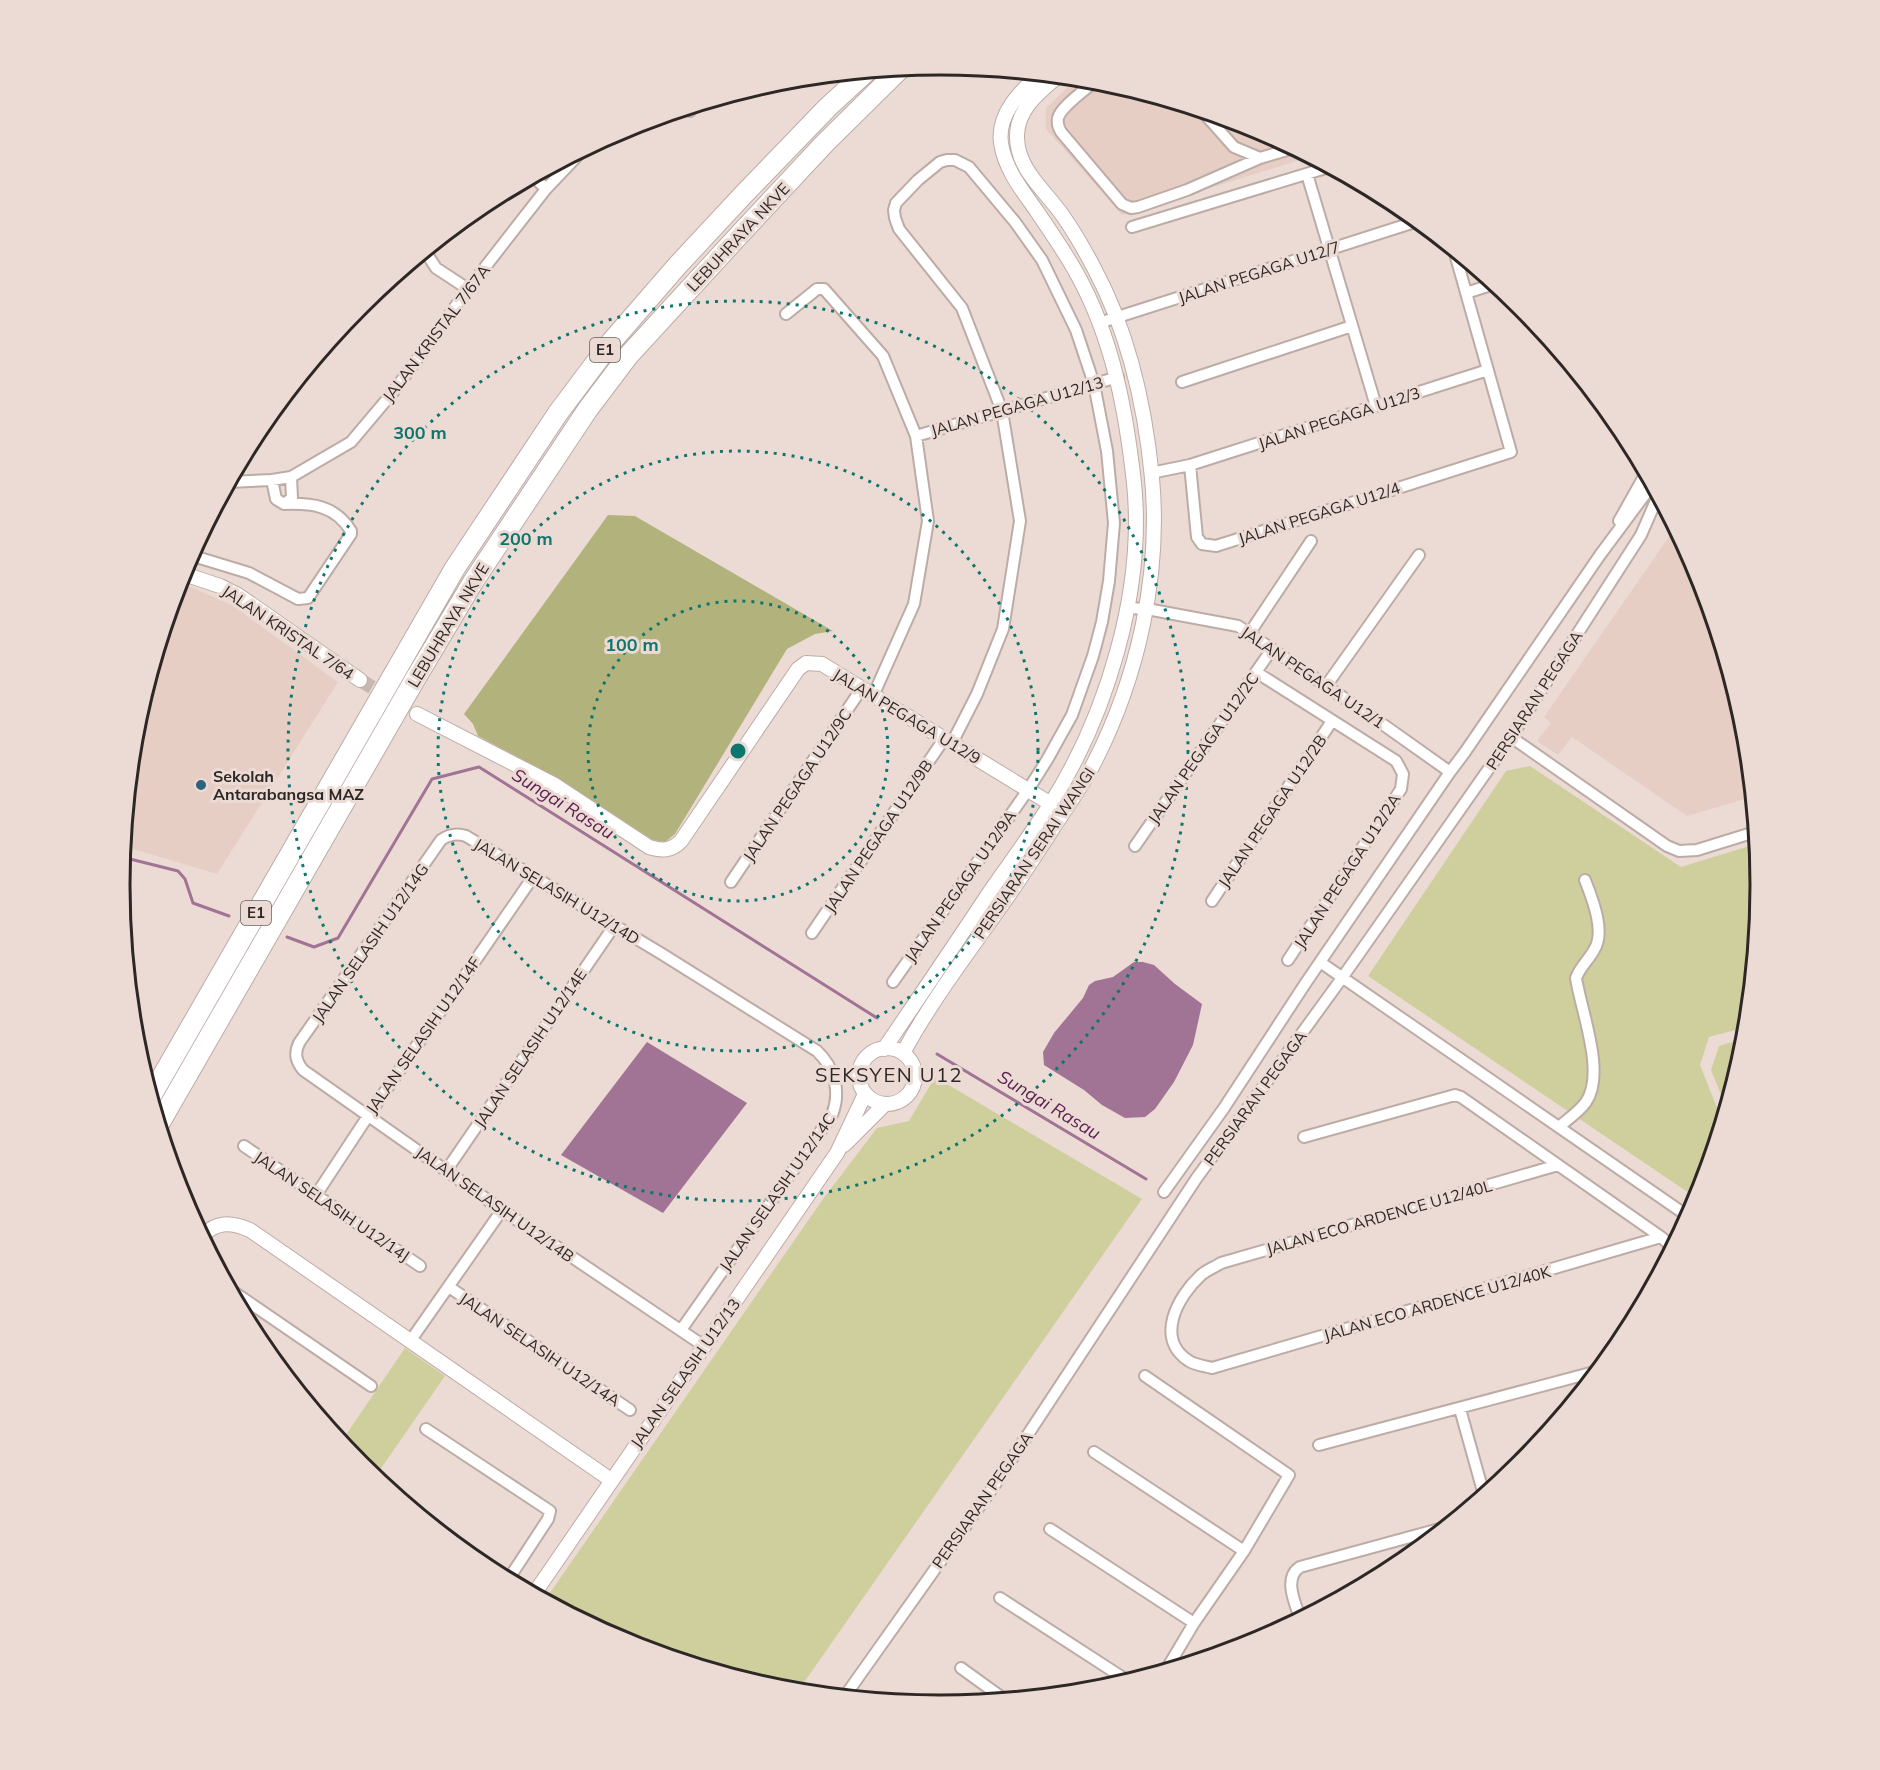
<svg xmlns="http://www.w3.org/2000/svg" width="1880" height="1770" font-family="Mulish,sans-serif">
	<rect width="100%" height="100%" fill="#ecdbd4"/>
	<path fill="#e6cec5" d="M1077,78L1100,80L1254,127L1310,157L1122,215L1046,129V108Z
		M1675,528L1698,571L1745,725L1752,797L1687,816L1572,737L1558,755L1537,741L1551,723L1544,717Z
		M178,585L191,587L232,605L338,682L217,874L123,846L135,725Z"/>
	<path fill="#cecf9c" d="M1530,766L1681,867L1756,844L1760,885L1747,1027L1709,1037L1700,1065L1719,1113L1723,1116L1698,1199L1368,976L1506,771Z
		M1745,1038V1045L1726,1107L1711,1070L1719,1046Z
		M935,1077L1142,1199L798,1691L780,1690L626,1643L545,1600L823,1199L877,1128L909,1121Z
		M405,1348L445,1376L375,1477L360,1465L341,1442Z"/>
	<path fill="#b2b37c" d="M608,515L635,516L833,631L815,634L787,649L675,834L665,842L653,840L555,777L478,736L473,724L464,714Z"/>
	<path fill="#a17395" d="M1134,962H1143L1154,965L1175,984L1202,1004L1193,1045L1174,1082L1155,1109L1145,1117L1125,1118L1102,1105L1084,1090L1044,1065L1043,1052L1054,1033L1083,998L1089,985L1095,981L1113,977Z
		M647,1042L747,1103L663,1213L561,1155Z"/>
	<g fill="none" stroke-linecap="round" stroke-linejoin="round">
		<path stroke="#a17395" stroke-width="3" d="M122,857L178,871L185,879L193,903L229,916
			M287,937L314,947L338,938L432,779L479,767L877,1018
			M937,1054L1146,1179"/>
		<path stroke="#c6b7b1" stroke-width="14" stroke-dasharray="14 7" stroke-linecap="butt" d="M360,680L417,714"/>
		<g stroke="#bdaca6" stroke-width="14">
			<path id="minor" d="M1096,80C1087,89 1061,106 1058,118C1057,123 1058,127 1061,132L1122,204L1131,208L1138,207L1187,190L1260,158L1294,148
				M687,108L690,111
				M1202,111L1234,147L1260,158
				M1307,174L1376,406
				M533,176L546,189
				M1132,227L1329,167
				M425,251L436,268L468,289
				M1466,293L1494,284
				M786,314L817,289H824L883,356L916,436L928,521L914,604L873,696
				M1099,323L1418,221
				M1182,382L1352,326
				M916,436L1118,377
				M1190,465L1197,537L1202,544L1216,546L1511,452L1454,250
				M1151,473L1190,465L1488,370
				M229,482L272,480L291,477L351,442L394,391L468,289L546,189L583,150
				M284,504L292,498L291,477
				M1619,521L1646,473
				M190,555L249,573L298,599L308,598L351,534V531C335,505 311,503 284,504L276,499L272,480
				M1128,608L1147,609L1238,626L1388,728L1450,772
				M1249,634L1311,541
				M1256,672L1396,761L1403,774L1401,789L1288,960
				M1326,686L1419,555
				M1511,737L1667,846L1679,851L1697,850L1755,832
				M1135,846L1272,649
				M731,882L862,688
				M1212,901L1332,721
				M124,929L125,930
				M812,933L944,739
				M1320,962L1689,1217
				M893,982L1028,790L1047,760L1072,715L1093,656L1102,622L1109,581L1114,523L1107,451L1094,384L1076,330L1042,260L1015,222L969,167L955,160H947L940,162L918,180L896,203L894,210L895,218L899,229L962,308L1002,411L1020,521L1003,629L977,694L952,743
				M1559,1127C1568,1119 1580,1111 1586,1102C1606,1073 1581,1011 1576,978C1581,965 1588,961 1594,950C1606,932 1592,898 1585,880
				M1304,1137L1455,1095L1461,1097L1661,1237L1672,1247
				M244,1146L420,1266
				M1558,1165L1221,1263C1215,1267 1207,1270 1201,1275C1178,1296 1154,1339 1189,1361C1195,1365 1205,1366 1212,1368L1661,1237
				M446,1171L614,926
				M1164,1192L1224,1108L1305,984L1450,772L1465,752L1600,555L1652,485
				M316,1195L368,1116L533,877
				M449,1287L630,1410
				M231,1290L371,1386
				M681,1330L832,1115C841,1092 835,1068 817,1051L662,954L466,836C457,833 448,835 441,840L299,1043C294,1054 296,1061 303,1070L502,1210L704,1346
				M411,1340L502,1210
				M1145,1376L1289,1475L1244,1551L1194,1623L1166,1670
				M1460,1409L1484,1495
				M426,1429L550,1511L548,1519L508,1580
				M1319,1445L1598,1371
				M1094,1452L1244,1551
				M1050,1529L1194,1623
				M1000,1598L1128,1681
				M1300,1618C1295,1603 1283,1578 1300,1567L1443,1528
				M961,1668L1004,1699
				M845,1696L996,1483L1196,1179L1342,978L1511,737L1641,535L1658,496"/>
		</g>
		<g stroke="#bdaca6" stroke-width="16">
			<path id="tertiary" d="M181,573L220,586L238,595L360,680
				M417,714L555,785L649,847C662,851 671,851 681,841L798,669L806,663L822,664L1051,804
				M859 1076a28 28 0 1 1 56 0a28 28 0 1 1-56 0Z
				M884,1049C920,996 956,943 991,890C1011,862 1031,834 1050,805C1107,715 1145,590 1134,483C1126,411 1113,339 1077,274C1065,252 1050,231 1036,210C1021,189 1005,169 1001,143C997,114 1020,92 1039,74
				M903,1053C936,992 980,938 1019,880C1031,862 1043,844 1055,825C1068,805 1082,786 1093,765C1138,678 1161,575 1152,478C1145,405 1129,333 1094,268C1085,251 1075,233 1063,216C1046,191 1018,171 1017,138C1016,110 1039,92 1058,76
				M844,1145L885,1104
				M202,1236C217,1221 231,1222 250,1230L611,1480
				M534,1594L837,1153L865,1094"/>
		</g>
		<g stroke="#bdaca6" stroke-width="22">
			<path id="motorway" d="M151,1096L455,568L558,413L612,341L677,266L744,194L828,107L866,72
				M159,1124L414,681L473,582L588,409L628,356L740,234L825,143L901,68"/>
		</g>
		<use href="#minor" stroke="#fff" stroke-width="10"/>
		<use href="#tertiary" stroke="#fff" stroke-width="14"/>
		<use href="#motorway" stroke="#fff" stroke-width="20"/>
	</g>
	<g fill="none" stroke="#0f766e" stroke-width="3" stroke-dasharray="3 6">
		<circle cx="738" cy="751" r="150"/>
		<circle cx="738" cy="751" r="300"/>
		<circle cx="738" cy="751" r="450"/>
	</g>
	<circle fill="#2f627f" stroke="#ecdbd4" stroke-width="2" cx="201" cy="785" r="6"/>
	<g text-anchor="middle" stroke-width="6" stroke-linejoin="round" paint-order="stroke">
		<g fill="#ecdbd4" stroke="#665d5a" stroke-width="1.5">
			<rect x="590" y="338" width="30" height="24" rx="4.5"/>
			<rect x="241" y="901" width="30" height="24" rx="4.5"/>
		</g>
		<g font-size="15" font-weight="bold" fill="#2d2725">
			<text x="605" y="355">E1</text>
			<text x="256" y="918">E1</text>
		</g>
		<g font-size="16" fill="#2d2725" stroke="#ecdbd4">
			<text transform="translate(738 237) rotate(-47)" y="6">LEBUHRAYA NKVE</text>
			<text transform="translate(1259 272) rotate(-18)" y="6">JALAN PEGAGA U12/7</text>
			<text transform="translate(436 333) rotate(-53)" y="6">JALAN KRISTAL 7/67A</text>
			<text transform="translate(1017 406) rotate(-16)" y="6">JALAN PEGAGA U12/13</text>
			<text transform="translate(1339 418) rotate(-18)" y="6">JALAN PEGAGA U12/3</text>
			<text transform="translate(1319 513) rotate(-18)" y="6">JALAN PEGAGA U12/4</text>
			<text transform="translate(448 625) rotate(-59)" y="6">LEBUHRAYA NKVE</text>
			<text transform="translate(288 632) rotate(34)" y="6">JALAN KRISTAL 7/64</text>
			<text transform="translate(1313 677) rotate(34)" y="6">JALAN PEGAGA U12/1</text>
			<text transform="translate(1534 700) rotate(-57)" y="6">PERSIARAN PEGAGA</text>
			<text transform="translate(907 716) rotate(31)" y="6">JALAN PEGAGA U12/9</text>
			<text transform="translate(1203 748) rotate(-55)" y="6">JALAN PEGAGA U12/2C</text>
			<text transform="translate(797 785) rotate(-56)" y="6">JALAN PEGAGA U12/9C</text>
			<text transform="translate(1272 811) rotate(-56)" y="6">JALAN PEGAGA U12/2B</text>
			<text transform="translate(878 836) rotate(-56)" y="6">JALAN PEGAGA U12/9B</text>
			<text transform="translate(1034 853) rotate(-56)" y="6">PERSIARAN SERAI WANGI</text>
			<text transform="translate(1347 871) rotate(-57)" y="6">JALAN PEGAGA U12/2A</text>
			<text transform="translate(960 886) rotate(-55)" y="6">JALAN PEGAGA U12/9A</text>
			<text transform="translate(557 891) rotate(31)" y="6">JALAN SELASIH U12/14D</text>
			<text transform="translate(370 943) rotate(-55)" y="6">JALAN SELASIH U12/14G</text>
			<text transform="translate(423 1035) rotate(-55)" y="6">JALAN SELASIH U12/14F</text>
			<text transform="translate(530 1048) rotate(-56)" y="6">JALAN SELASIH U12/14E</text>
			<text transform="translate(1255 1098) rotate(-54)" y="6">PERSIARAN PEGAGA</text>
			<text transform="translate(777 1192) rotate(-55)" y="6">JALAN SELASIH U12/14C</text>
			<text transform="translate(495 1204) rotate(35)" y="6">JALAN SELASIH U12/14B</text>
			<text transform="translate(332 1206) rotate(34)" y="6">JALAN SELASIH U12/14J</text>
			<text transform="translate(1379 1217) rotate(-16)" y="6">JALAN ECO ARDENCE U12/40L</text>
			<text transform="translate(1437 1303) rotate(-16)" y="6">JALAN ECO ARDENCE U12/40K</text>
			<text transform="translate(540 1349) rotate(34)" y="6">JALAN SELASIH U12/14A</text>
			<text transform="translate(685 1373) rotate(-55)" y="6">JALAN SELASIH U12/13</text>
			<text transform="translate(982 1500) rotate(-55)" y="6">PERSIARAN PEGAGA</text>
		</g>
		<g font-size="16" font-weight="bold" fill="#2d2725" stroke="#ecdbd4" text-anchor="start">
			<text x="213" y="782">Sekolah<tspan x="213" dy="18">Antarabangsa MAZ</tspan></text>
		</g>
		<g font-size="18" font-style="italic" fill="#5b2150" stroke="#ecdbd4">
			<text transform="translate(563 804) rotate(32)" y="6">Sungai Rasau</text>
			<text transform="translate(1049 1105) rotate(31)" y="6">Sungai Rasau</text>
		</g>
		<g font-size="20" letter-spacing="1.5" fill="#2d2725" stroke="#ecdbd4">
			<text x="889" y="1082">SEKSYEN U12</text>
		</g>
	</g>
	<path d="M0 0H1880V1770H0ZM130 885a810 810 0 1 1 1620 0a810 810 0 1 1-1620 0Z" fill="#ecdbd4" fill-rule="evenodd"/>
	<path fill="none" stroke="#2d2725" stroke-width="3" d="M130 885a810 810 0 1 1 1620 0a810 810 0 1 1-1620 0Z"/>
	<circle cx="738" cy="751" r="9" fill="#0f766e" stroke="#ecdbd4" stroke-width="3"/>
	<g font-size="18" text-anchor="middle" font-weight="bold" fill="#0f766e" stroke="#ecdbd4" stroke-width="6" stroke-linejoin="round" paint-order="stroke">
		<text x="420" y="439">300 m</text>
		<text x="526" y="545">200 m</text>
		<text x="632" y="651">100 m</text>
	</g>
</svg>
